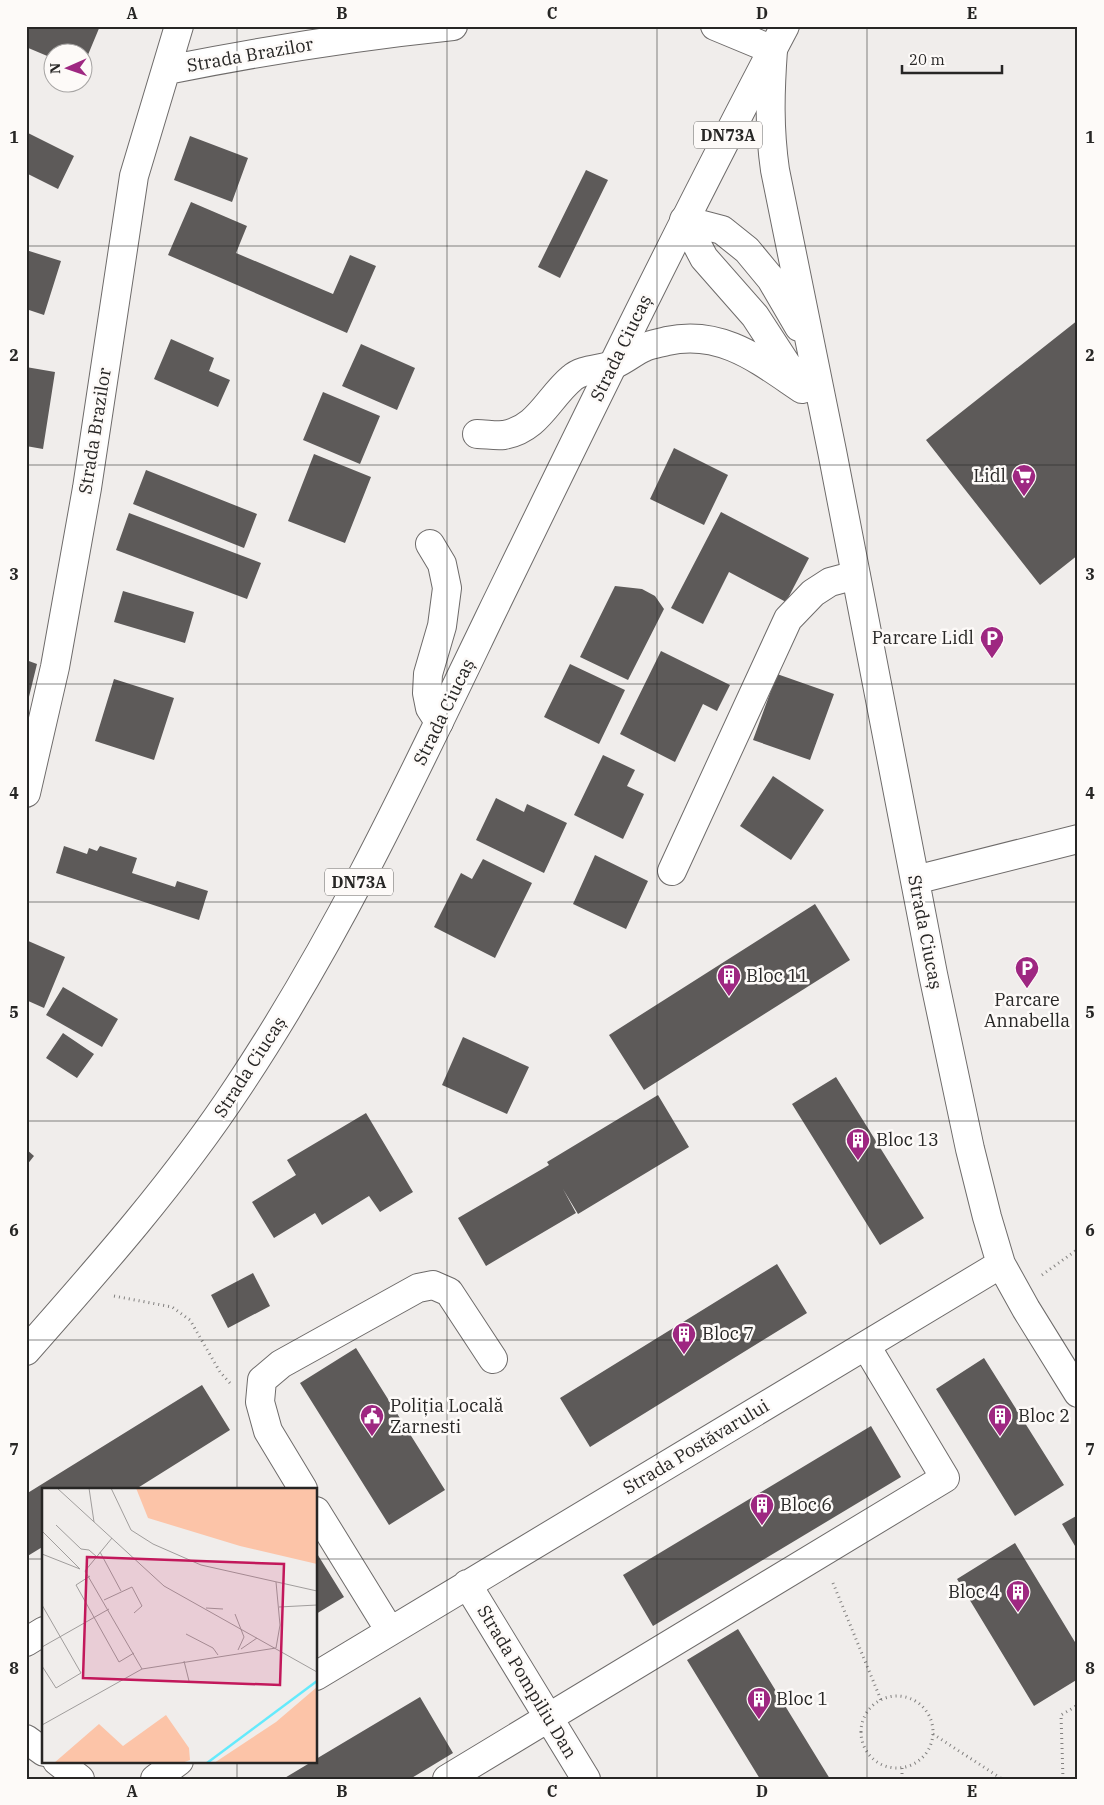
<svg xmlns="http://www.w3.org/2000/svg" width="1104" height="1805" font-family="'IBM Plex Serif',serif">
	<rect width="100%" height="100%" fill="#f0edeb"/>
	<path fill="#5d5a59" d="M26,26H100L85,62L82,60V52H52V58L26,47Z
		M26,132L74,156L58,189L26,173Z
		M190,136L248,158L232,202L174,180Z
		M586,170L608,180L560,278L538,267Z
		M191,202L247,226L236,253L333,294L350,255L376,266L347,333L168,255Z
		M26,250L61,261L44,315L26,309Z
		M1078,320V555L1040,585L926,440Z
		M171,339L214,358L209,371L230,380L218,407L154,379Z
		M361,344L415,368L397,410L342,386Z
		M26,367L55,372L43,449L26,446Z
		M323,392L380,416L360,464L303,440Z
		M674,448L728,475L704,525L650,499Z
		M314,454L371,477L345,543L288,521Z
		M146,470L257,514L244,548L133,504Z
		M721,512L809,558L786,602L729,572L703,624L671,608Z
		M129,513L261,563L247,599L116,550Z
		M615,586L642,589L655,596L664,609L628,680L580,657Z
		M123,591L194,612L185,643L114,622Z
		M661,651L730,685L717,711L703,704L675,762L620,734Z
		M26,660L37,664L27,705H26Z
		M570,664L625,690L599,744L544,717Z
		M777,674L834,694L810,760L753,740Z
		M114,679L174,698L154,760L95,741Z
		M603,755L635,770L627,786L644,794L623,839L574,815Z
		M773,776L824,810L791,860L740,826Z
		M496,798L524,812L527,804L567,823L544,873L476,840Z
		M64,846L87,854L89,848L97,851L100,846L137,858L132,873L175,887L177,881L208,891L199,920L56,873Z
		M595,855L648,881L626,929L573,904Z
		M483,859L532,883L495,958L434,927L461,873L472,879Z
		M815,904L850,960L644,1090L609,1035Z
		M26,940L65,957L44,1008L26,1000Z
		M63,987L118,1019L102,1047L46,1015Z
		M63,1033L94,1054L77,1078L46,1058Z
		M463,1037L529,1067L507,1114L442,1085Z
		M836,1077L924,1218L880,1245L792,1104Z
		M658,1095L689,1147L578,1214L563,1189L576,1213L486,1266L458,1218L549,1165L547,1162Z
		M366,1113L413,1192L380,1212L369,1196L322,1225L315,1213L274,1238L252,1202L296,1175L287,1160Z
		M26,1149L34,1156L26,1166Z
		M777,1264L807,1313L590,1447L560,1398Z
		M253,1273L270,1306L228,1328L211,1295Z
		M356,1348L445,1490L389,1525L300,1383Z
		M984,1358L1064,1485L1015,1516L936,1389Z
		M202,1385L230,1430L136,1489H44V1546L26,1557V1494Z
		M871,1426L901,1477L653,1626L623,1575Z
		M1078,1515V1551L1062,1524Z
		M1015,1543L1078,1647V1679L1034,1706L957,1579Z
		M316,1552L344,1597L316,1614Z
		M738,1629L830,1779H760L687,1660Z
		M420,1697L453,1753L410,1779H283L313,1761H316V1759Z"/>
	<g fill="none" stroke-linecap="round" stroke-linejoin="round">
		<g stroke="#6e6b6a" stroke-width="30">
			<path id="minor" d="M715,26L773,50C770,92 769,128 775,170L832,451L933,974L970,1149L987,1217L1001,1264L1026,1309L1078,1393
				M167,70C262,51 357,36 453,26
				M684,220L704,258L755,316L798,382
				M684,220L722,230L747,250L771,279L799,327
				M477,434C486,434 495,436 504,435C538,429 548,398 572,378C583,368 602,370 615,364C626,359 635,351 645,347C652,344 660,343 667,341C722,329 760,361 802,389
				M430,544L442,564L447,588L442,626L428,674L427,693L430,708L439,722
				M26,793L55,667L87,488L134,176L179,26
				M672,871L788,619L813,593L830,582L856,575
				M915,880L1078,839
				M303,1489L268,1431L260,1402L262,1380L281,1364L418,1288L433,1285L449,1292L493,1359
				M316,1511L390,1631
				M467,1584L586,1779
				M26,1642L44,1631
				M316,1676L1001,1264
				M26,1739L44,1752
				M57,1761L80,1779
				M155,1779L179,1761
				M447,1779L945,1478L866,1346"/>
		</g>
		<g stroke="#6e6b6a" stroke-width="30">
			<path id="major" d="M26,1351C101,1266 176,1181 238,1087C338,937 414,774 492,612C588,415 683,219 785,26"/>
		</g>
		<path stroke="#82807f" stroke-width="3" stroke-dasharray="1 4" stroke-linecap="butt" d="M1042,1275L1078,1249
			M114,1296L172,1307L190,1320L220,1372L230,1383
			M833,1583L881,1700
			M861 1732a36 36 0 1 1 72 0a36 36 0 1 1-72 0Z
			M933,1734L1002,1779
			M902,1779V1768
			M1063,1779L1061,1715L1078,1705"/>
		<use href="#minor" stroke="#fff" stroke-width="28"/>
		<use href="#major" stroke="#fff" stroke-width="28"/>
	</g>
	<path fill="none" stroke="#272625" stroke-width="1" stroke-opacity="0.55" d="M237,26V1489M447,26V1779M657,26V1779M867,26V1779M26,246H1078M26,465H1078M26,684H1078M26,902H1078M26,1121H1078M26,1340H1078M26,1559H44M316,1559H1078M237,1761V1779"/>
	<defs>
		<g id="supermarket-pin" transform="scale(1.25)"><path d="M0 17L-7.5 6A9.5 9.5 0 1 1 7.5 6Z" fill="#9e2781" stroke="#fdfaf8"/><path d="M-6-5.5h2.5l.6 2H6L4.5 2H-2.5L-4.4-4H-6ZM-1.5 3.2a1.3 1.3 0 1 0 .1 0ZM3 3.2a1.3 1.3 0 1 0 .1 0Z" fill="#fff"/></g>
		<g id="parking-pin" transform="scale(1.25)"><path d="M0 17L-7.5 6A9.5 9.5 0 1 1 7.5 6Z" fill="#9e2781" stroke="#fdfaf8"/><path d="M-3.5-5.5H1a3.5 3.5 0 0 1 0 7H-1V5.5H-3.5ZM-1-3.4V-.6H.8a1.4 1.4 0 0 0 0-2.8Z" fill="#fff"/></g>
		<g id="building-pin" transform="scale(1.25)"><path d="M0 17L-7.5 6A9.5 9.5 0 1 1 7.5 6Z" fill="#9e2781" stroke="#fdfaf8"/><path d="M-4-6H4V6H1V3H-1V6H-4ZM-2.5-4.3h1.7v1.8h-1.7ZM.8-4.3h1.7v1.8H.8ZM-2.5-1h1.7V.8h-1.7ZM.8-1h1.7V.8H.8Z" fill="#fff"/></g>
		<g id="civic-pin" transform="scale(1.25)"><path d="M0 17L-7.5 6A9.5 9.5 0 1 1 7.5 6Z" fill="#9e2781" stroke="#fdfaf8"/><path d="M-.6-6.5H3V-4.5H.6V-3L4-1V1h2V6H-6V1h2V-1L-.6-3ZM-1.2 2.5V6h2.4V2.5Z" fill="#fff"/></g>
	</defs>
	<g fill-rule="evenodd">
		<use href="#supermarket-pin" x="1024" y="476"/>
		<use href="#parking-pin" x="992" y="638"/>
		<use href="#parking-pin" x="1027" y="968"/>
		<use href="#building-pin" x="729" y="976"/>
		<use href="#building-pin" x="858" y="1140"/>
		<use href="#building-pin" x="684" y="1334"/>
		<use href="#civic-pin" x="372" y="1416"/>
		<use href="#building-pin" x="1000" y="1416"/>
		<use href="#building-pin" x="762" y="1505"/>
		<use href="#building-pin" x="1018" y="1592"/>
		<use href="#building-pin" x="759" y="1699"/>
	</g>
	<g text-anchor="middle" stroke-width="5" stroke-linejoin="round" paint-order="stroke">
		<g fill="#fdfaf8" stroke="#676664" stroke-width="1">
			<rect x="694" y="121.5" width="68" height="27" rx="4"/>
			<rect x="325" y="868.5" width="68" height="27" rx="4"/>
		</g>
		<g font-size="16" font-weight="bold" fill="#272625">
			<text x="728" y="141">DN73A</text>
			<text x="359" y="888">DN73A</text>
		</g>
		<g font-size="18" fill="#272625" stroke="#fdfaf8">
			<text transform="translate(250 55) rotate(-10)" y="6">Strada Brazilor</text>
			<text transform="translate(621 348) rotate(-64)" y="6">Strada Ciucaș</text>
			<text transform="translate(95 431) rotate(-81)" y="6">Strada Brazilor</text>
			<text transform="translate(444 712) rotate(-64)" y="6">Strada Ciucaș</text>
			<text transform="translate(925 932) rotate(79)" y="6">Strada Ciucaș</text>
			<text transform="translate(250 1067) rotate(-57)" y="6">Strada Ciucaș</text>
			<text transform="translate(696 1447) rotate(-31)" y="6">Strada Postăvarului</text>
			<text transform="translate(527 1682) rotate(59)" y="6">Strada Pompiliu Dan</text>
		</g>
		<g font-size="18" fill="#272625" stroke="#fdfaf8" text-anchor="start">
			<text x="1006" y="482" text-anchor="end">Lidl</text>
			<text x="974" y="644" text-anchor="end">Parcare Lidl</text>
			<text x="746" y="982">Bloc 11</text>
			<text x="1027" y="1006" text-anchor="middle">Parcare<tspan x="1027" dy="21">Annabella</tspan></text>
			<text x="876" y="1146">Bloc 13</text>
			<text x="702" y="1340">Bloc 7</text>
			<text x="390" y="1412">Poliția Locală<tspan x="390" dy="21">Zarnesti</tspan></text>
			<text x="1018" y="1422">Bloc 2</text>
			<text x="780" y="1511">Bloc 6</text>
			<text x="1000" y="1598" text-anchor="end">Bloc 4</text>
			<text x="776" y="1705">Bloc 1</text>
		</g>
	</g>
	<g transform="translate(42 1488)">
		<rect width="275" height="275" fill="#f0edeb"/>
		<path d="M94,0H275V76L198,58L106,30ZM275,199V275H172L234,234ZM124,227L147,260L148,272L140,275H12L57,236L81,258Z" fill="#fcc4a8"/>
		<path fill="none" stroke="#65eafc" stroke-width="2.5" d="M165,275L275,193"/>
		<path fill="none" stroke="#a09d9c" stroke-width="1" d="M15,0L122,98L275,184M47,0L52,34M69,0L89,42L111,56L159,77L275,103M14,37L39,61L47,62L55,69M0,43L38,81M58,64L79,103M0,66L38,81M43,83L100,181M43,83L70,50M48,88L34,97L77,174L92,165M62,112L90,99L100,118L92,125M0,117L39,185L14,200L0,178M237,119L275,117M164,120L181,121M193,126L202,149L196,162M144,146L171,160L176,167M0,159L67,121M199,161L215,150M142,173L147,193M0,237L100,181L234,160L238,137L234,94"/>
		<path fill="#c2185b" fill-opacity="0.15" stroke="#c2185b" stroke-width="2.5" d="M45,69L242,76L238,197L41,190Z"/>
		<rect width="275" height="275" fill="none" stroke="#272625" stroke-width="2.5"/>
	</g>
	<rect width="1104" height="1805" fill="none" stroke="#fdfaf8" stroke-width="55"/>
	<g transform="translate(68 68) rotate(268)"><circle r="24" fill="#fdfaf8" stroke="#a7a5a4"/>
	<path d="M0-4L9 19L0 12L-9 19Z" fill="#9e2781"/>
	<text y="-8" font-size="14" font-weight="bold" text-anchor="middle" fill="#272625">N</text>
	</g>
	<path d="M902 65v8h100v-8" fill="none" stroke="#272625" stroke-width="2.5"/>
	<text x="909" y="65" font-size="15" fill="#272625" stroke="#fdfaf8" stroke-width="4" paint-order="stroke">20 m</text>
	<rect x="28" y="28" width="1048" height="1750" fill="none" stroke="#272625" stroke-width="2"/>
	<g font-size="16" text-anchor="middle" font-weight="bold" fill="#272625">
		<text x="132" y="19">A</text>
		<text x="342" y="19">B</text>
		<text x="552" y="19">C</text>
		<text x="762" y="19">D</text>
		<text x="972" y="19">E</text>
		<text x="14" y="143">1</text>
		<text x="1090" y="143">1</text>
		<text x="14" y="361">2</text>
		<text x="1090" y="361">2</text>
		<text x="14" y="580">3</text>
		<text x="1090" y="580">3</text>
		<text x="14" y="799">4</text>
		<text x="1090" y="799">4</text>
		<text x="14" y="1018">5</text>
		<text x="1090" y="1018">5</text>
		<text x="14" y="1236">6</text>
		<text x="1090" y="1236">6</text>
		<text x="14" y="1455">7</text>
		<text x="1090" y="1455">7</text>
		<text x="14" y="1674">8</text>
		<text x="1090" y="1674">8</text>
		<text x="132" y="1797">A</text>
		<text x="342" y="1797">B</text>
		<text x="552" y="1797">C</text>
		<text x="762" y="1797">D</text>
		<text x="972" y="1797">E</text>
	</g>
</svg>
